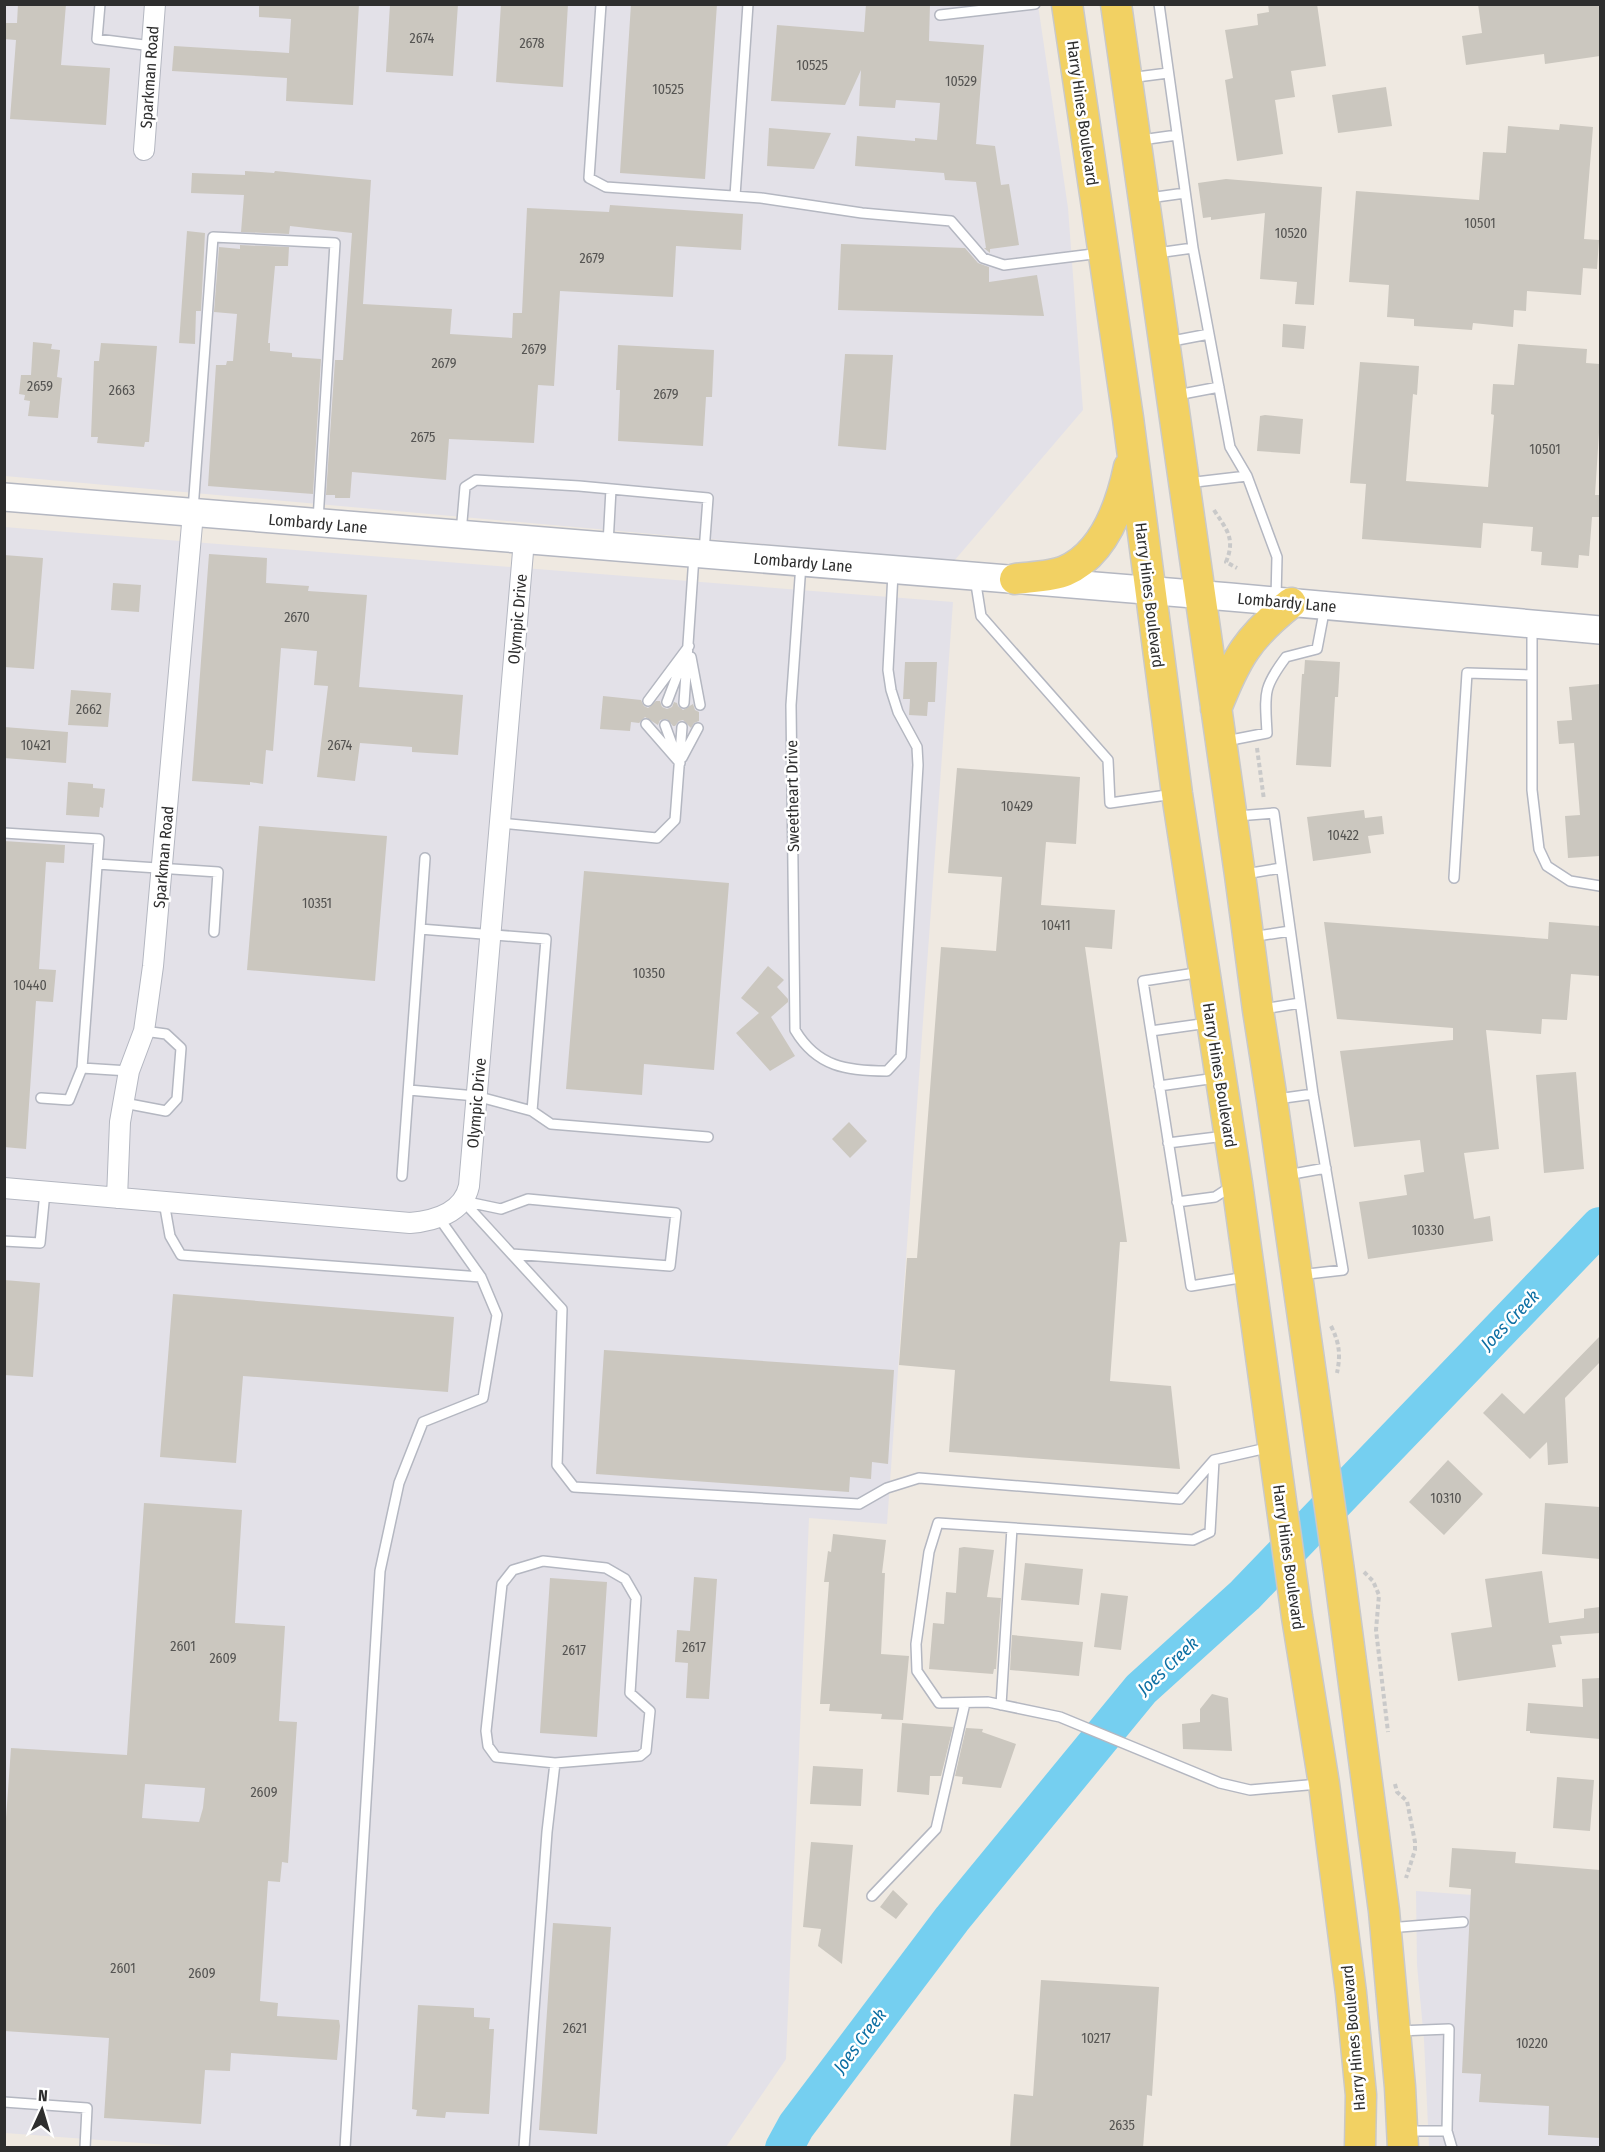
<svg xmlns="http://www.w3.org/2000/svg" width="1605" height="2152" font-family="'Fira Sans Condensed',sans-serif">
	<rect width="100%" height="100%" fill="#efe9e1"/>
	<path fill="#e3e1e8" d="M4,5H1038L1068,208L1083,410L954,561L5,476Z
		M4,527L953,602L887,1524L809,1518L786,2059L726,2147L208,2148L5,2133Z
		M1416,1891L1600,1904V2147H1429L1424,2040L1417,1965Z"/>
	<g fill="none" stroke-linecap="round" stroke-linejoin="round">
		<path stroke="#75cff0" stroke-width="38" d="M784,2148L796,2126L952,1919L1141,1689L1245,1595L1600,1226"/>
	</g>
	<path fill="#cbc7bf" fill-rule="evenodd" d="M18,4H66L61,65L110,68L106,125L10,119L16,40L4,39V23H17Z
		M259,4H359L353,105L286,101L287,78L172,71L174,46L289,53L291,19L259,17Z
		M390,4H458L453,76L386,72Z
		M501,4H568L563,87L496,82Z
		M631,4H717L705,179L620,173Z
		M866,4H930L929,41L984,45L976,144L995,146L1001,185L1009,184L1019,245L990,249V253L984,248H986L976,182L945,180L944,173L855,166L857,136L915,141V138L937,140L940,103L896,100L895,108L859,106L861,70L845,105L771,101L777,25L864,32Z
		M1268,4H1317L1326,66L1291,71L1295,97L1275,100L1283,154L1237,161L1225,80L1233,78L1225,30L1258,25L1257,14L1269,12Z
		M1478,4H1600V56L1545,64L1544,54L1466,65L1462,36L1482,33Z
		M1386,87L1392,126L1338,133L1332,95Z
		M1560,124L1593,127L1584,239L1599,240L1597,269L1583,268L1581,295L1527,291L1526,311L1514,310L1513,327L1473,323L1472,330L1414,326V319L1387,317L1389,285L1349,282L1356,191L1479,200L1483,152L1506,153L1508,126L1559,130Z
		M769,128L831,133L814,169L767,166Z
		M245,171L274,173L275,171L371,180L363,304L452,309L450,334L512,338L513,313H522L527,208L609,212L610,205L743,214L741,250L676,246L673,297L560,291L554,386L538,385L534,443L449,439L446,480L352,472L350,498H335V495H326L335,360H343L352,233L290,226L289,234L241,232L244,195L191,193L192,173L245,175Z
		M1226,179L1322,187L1314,305L1295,304L1297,282L1260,279L1265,213L1211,220V217L1203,218L1198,183Z
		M187,231L205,233L201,311H196L195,344L179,343Z
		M841,244L965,248L978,263L989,267V282L1037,275L1044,316L838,310Z
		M240,245L289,247L288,266H275L268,343H270V351L292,353V357L321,359L313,494L208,486L216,365H226L227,361H233L237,314L214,312L219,247L240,249Z
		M1283,324L1306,326L1304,349L1282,347Z
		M33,342L52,344L51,349L60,350L57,377L62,378L58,418L28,416L30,401L24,400L25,395L19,394L21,375H31Z
		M101,343L157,346L149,442H145L144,447L97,443L98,437H91L94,361H99Z
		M1518,344L1587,349L1586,363L1600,364V417L1595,495H1600V517H1592L1589,556L1579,555L1578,568L1541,565L1542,552L1531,551L1533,527L1483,523L1481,548L1362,539L1366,484L1350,483L1360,362L1419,366L1417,395L1413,394L1406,481L1488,487L1494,415L1491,414L1493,384L1514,385Z
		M618,345L714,350L712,397H706L703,446L618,441L620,390H616Z
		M845,354L893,355L886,450L838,446Z
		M1265,415L1303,419L1300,454L1257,451L1260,416Z
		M209,554L267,558L266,583L309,586L308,591L367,595L359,687L463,695L458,755L412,752V747L360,743L355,781L317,777L328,686L314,685L317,651L281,648L273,751L266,750L263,784L250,782V785L192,781Z
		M4,555L43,558L34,669L4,667Z
		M113,583L141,585L139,612L111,610Z
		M1305,660L1340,662L1338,697H1335L1331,767L1296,765L1302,674H1304Z
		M905,662H937L935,702H928L927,716L909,715L910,699H903Z
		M1600,684V856L1568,858L1565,816L1580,815L1574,743L1559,744L1557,721L1572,720L1569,687Z
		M71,690L111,693L108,727L68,725Z
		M603,696L641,700L644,706L648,708L656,701H660L662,707L667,709L672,707L674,702L677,703L678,706L683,710L693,704L695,710L699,712V721L694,723L691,728L683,720L679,721L675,726H673L667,719L660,720L658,725L645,717L639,723L631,722L630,731L600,729Z
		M4,727L68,732L66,763L4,758Z
		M957,768L1080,777L1076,844L1046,842L1041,905L1115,910L1112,949L1085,947L1127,1242H1120L1110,1381L1171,1386L1180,1469L949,1452L955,1370L899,1365L907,1258H917L941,947L996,951L1002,877L948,873Z
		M68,782L93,784V788L105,789L103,808L100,807L99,817L66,815Z
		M1364,810L1365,818L1382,816L1384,834L1368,836L1371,853L1313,861L1307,817Z
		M259,826L387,836L375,981L247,970Z
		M4,841L65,845L64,863L46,862L39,969L56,970L53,1002L36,1001L26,1149L4,1147Z
		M584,871L729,883L714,1070L644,1064L642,1095L566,1089Z
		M1324,922L1548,939L1549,922L1600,926V976L1571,974L1567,1020L1542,1019L1541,1034L1486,1030L1499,1149L1464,1153L1474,1219L1490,1216L1493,1241L1368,1259L1359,1202L1407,1195L1404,1175L1424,1172L1420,1140L1354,1147L1340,1051L1453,1040V1028L1337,1019Z
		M768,966L784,980L777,987L788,999V1002L771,1017L795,1056L770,1071L736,1033L759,1013L741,998Z
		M1576,1072L1584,1169L1544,1173L1536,1075Z
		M849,1122L867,1141L850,1158L832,1139Z
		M4,1280L40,1283L33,1377L4,1375Z
		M173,1294L454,1317L448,1392L243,1376L236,1463L160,1457Z
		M1600,1336V1362L1565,1398L1568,1463L1548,1465L1547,1442L1530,1459L1483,1413L1502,1393L1524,1414Z
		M604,1350L894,1370L888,1464L872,1462L871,1479L850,1477L849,1492L596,1474Z
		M1448,1460L1483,1494L1444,1535L1409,1502Z
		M144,1503L242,1510L235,1623L285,1626L279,1721L297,1722L288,1863L282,1862L280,1882L268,1881L260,2001L278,2003L277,2016L339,2020L340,2026L337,2060L231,2053L230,2071L205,2070L201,2124L104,2118L109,2038L4,2031V1846L11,1748L127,1755ZM145,1784L205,1788L203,1808L199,1822L142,1818Z
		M1545,1503L1600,1507V1559L1542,1554Z
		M833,1534L886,1540L882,1573H885L881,1654L909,1656L903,1720L881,1719L882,1714L829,1711L830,1704H820L829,1582H824L828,1551L831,1552Z
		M964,1547L994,1550L987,1597L1001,1598L996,1669H994L993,1674L929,1669L933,1623L944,1624L946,1592L956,1593L959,1548Z
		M1025,1563L1083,1569L1079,1605L1021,1600Z
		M1542,1571L1549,1623L1584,1618V1609L1600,1607V1633L1560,1636L1562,1644L1552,1645L1556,1667L1458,1681L1451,1633L1492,1627L1485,1579Z
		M694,1577L717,1579L709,1699L686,1698L688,1663L675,1662L677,1630L690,1631Z
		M550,1578L607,1582L597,1737L540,1733Z
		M1101,1593L1128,1596L1121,1650L1094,1647Z
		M1012,1635L1083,1642L1079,1676L1010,1670Z
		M1600,1678V1739L1530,1733V1731H1526L1528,1703L1583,1707L1582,1679Z
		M1212,1694L1228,1698L1232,1751L1183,1749L1182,1724L1200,1722V1709Z
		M902,1723L953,1727L941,1776H930L929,1795L897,1792Z
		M966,1728L983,1729L982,1732L1016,1744L1001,1788L962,1784L963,1777L955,1776Z
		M813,1766L863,1769L861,1806L810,1804Z
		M1557,1777L1594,1780L1590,1831L1553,1828Z
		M811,1842L853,1845L842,1964L818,1946L821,1929L803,1927Z
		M1452,1848L1516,1852L1515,1863L1600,1870V2138L1548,2135L1549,2106L1479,2102L1481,2074L1462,2073L1471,1889L1449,1887Z
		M893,1890L908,1904L896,1919L880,1907Z
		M553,1923L611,1927L597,2134L539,2130Z
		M1041,1980L1159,1987L1152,2096L1147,2095L1143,2148H1010L1014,2094L1033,2096Z
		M418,2005L474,2008V2017L490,2018L489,2029H494L489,2114L446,2112L445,2118L416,2116L417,2110L412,2109Z"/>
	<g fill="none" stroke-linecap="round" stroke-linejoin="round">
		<g stroke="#b4b7c1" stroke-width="12">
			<path id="service" d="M100,4L97,39L152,46
				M601,4L589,178L606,187L761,198L862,213L951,221L983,258L1004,265L1101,253
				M1159,4L1193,248
				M940,15L1035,4
				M1129,78L1168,73
				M1141,140L1177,135
				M735,196L748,4
				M1149,198L1185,193
				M1157,253L1193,248L1230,447L1247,476L1277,557L1276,598
				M1167,342L1209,334
				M1177,395L1219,387
				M1187,483L1247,476
				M193,510L213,237L335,243L318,520
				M461,533L465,487L476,480L579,486L708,498L704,552
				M608,544L611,489
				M801,564L791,705L795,1030C817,1067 847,1071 887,1071L901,1056L918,765L917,747L898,712L891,690L888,670L893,573
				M975,578L981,616L1108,760L1110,803L1174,794
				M1532,626V790L1539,849L1547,866L1570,881L1600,886
				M691,657L700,705
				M648,701L689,646
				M667,702L683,660
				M684,703L694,556
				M646,724L680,763
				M665,725L676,755
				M1226,741L1267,733C1265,694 1262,689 1286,657L1317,649L1325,607
				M682,758L698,728
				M1237,816L1274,813L1313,1094L1343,1270L1299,1275
				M500,823L657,838L675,820L682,727
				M4,833L99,839L82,1068L129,1071
				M97,864L218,872L214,932
				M1245,874L1281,868
				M1454,878L1467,673L1531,675
				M1251,937L1290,931
				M1202,972L1143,981L1191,1286L1246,1277
				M1263,1009L1300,1003
				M1151,1031L1208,1023
				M1159,1086L1216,1078
				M409,1090L476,1096L532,1111L546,939L420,929L425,858
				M41,1098L69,1100L82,1068
				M1277,1099L1313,1094
				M124,1103L166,1111L177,1099L181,1048L166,1034L144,1031
				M532,1111L551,1124L708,1137
				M1168,1143L1225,1136
				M1287,1175L1326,1168
				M402,1176L420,929
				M463,1201L562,1309L557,1465L574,1487L859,1504L887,1488L919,1478L1180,1499L1214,1460L1271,1447
				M463,1201L501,1209L528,1199L676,1213L670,1266L512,1254
				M164,1202L170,1236L181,1255L481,1277
				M1177,1202L1215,1197L1232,1186
				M4,1241L40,1243L45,1192
				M1214,1460L1210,1532L1193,1540L938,1523L929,1552L916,1644L917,1671L939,1703L988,1702L1060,1717L1220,1783L1250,1790L1319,1784
				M543,1561L606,1568L625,1579L636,1598L630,1693L650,1711L646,1751L640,1756L555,1763L496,1757L488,1746L486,1731L502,1584L513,1570Z
				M1001,1705L1012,1528
				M872,1896L936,1829L965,1703
				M1388,1928L1463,1922
				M1398,2031L1449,2029L1447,2131L1452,2148
				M4,2102L87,2108L85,2148
				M1405,2131H1447
				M345,2148L380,1571L399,1483L423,1422L483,1398L497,1315L481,1277L439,1218
				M524,2148L547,1832L555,1763"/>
		</g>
		<g stroke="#b4b7c1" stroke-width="22">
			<path id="minor" d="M144,150L155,4
				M4,1188L410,1223C434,1221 463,1213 469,1186L524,540
				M117,1198L120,1122L129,1071L144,1031L153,966L193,513"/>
		</g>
		<g stroke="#b4b7c1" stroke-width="30">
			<path id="secondary" d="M4,497L1230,597L1600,630"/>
		</g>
		<g stroke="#c9c9c9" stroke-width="33">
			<path id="primary" d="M1067,4L1128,418L1177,794L1237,1183L1297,1617L1324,1784L1351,1993L1361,2095L1360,2148
				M1116,4L1240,875L1258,1010L1272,1100L1339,1571L1384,1911L1400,2087L1403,2148
				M1015,579C1030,577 1051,577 1065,571C1104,554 1121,505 1129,467
				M1216,709C1236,658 1248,637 1291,603"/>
		</g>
		<path stroke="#c9c9c9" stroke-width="4" stroke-dasharray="4.5 3" stroke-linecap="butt" d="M1214,510C1226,529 1236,538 1226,562L1237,568
			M1257,748L1264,800
			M1331,1326C1339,1342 1341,1354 1337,1373
			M1364,1572L1373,1581L1379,1595L1376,1630L1388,1732
			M1395,1784L1397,1792L1407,1801L1415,1842V1850L1406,1878"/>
		<use href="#service" stroke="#fff" stroke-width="9"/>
		<use href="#minor" stroke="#fff" stroke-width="20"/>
		<use href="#secondary" stroke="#fff" stroke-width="27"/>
		<use href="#primary" stroke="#f2d163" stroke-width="30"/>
	</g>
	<g text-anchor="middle" stroke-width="5" stroke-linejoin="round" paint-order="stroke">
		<g font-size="14" fill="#555452">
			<text x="422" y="43">2674</text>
			<text x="532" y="48">2678</text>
			<text x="812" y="70">10525</text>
			<text x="961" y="86">10529</text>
			<text x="668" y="94">10525</text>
			<text x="1480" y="228">10501</text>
			<text x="1291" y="238">10520</text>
			<text x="592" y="263">2679</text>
			<text x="534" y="354">2679</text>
			<text x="444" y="368">2679</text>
			<text x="40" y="391">2659</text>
			<text x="122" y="395">2663</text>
			<text x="666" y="399">2679</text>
			<text x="423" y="442">2675</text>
			<text x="1545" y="454">10501</text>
			<text x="297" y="622">2670</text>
			<text x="89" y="714">2662</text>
			<text x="36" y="750">10421</text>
			<text x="340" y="750">2674</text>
			<text x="1017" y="811">10429</text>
			<text x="1343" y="840">10422</text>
			<text x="317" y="908">10351</text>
			<text x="1056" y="930">10411</text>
			<text x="649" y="978">10350</text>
			<text x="30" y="990">10440</text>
			<text x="1428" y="1235">10330</text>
			<text x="1446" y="1503">10310</text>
			<text x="183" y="1651">2601</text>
			<text x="694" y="1652">2617</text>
			<text x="574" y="1655">2617</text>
			<text x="223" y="1663">2609</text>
			<text x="264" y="1797">2609</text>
			<text x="123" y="1973">2601</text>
			<text x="202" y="1978">2609</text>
			<text x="575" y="2033">2621</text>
			<text x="1096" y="2043">10217</text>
			<text x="1532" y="2048">10220</text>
			<text x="1122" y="2130">2635</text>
		</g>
		<g font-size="16" fill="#2e2e2e" stroke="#fff">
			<text transform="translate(149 77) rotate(-86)" y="6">Sparkman Road</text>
			<text transform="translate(1083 113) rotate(82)" y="6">Harry Hines Boulevard</text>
			<text transform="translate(318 523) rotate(5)" y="6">Lombardy Lane</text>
			<text transform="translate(803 562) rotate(5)" y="6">Lombardy Lane</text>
			<text transform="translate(1150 595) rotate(83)" y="6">Harry Hines Boulevard</text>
			<text transform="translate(1287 602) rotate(5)" y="6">Lombardy Lane</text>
			<text transform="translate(517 619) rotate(-85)" y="6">Olympic Drive</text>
			<text transform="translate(792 796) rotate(-91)" y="6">Sweetheart Drive</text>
			<text transform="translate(163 857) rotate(-85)" y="6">Sparkman Road</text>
			<text transform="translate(1220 1075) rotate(81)" y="6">Harry Hines Boulevard</text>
			<text transform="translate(476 1103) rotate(-85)" y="6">Olympic Drive</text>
			<text transform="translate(1289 1557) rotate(82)" y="6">Harry Hines Boulevard</text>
			<text transform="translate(1353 2038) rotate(-95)" y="6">Harry Hines Boulevard</text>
		</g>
		<g font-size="18" font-style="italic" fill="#0d6fa3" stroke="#fff">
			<text transform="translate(1510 1320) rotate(-46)" y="6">Joes Creek</text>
			<text transform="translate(1168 1666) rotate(-43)" y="6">Joes Creek</text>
			<text transform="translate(860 2041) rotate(-53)" y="6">Joes Creek</text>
		</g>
	</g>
	<rect width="1605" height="2152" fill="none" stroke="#2e2e2e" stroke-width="12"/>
	<g transform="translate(42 2110) rotate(4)" stroke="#ffffff" stroke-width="4.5" paint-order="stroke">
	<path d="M0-4.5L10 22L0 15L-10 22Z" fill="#2e2e2e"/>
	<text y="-9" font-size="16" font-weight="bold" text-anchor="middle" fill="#2e2e2e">N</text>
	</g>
</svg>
